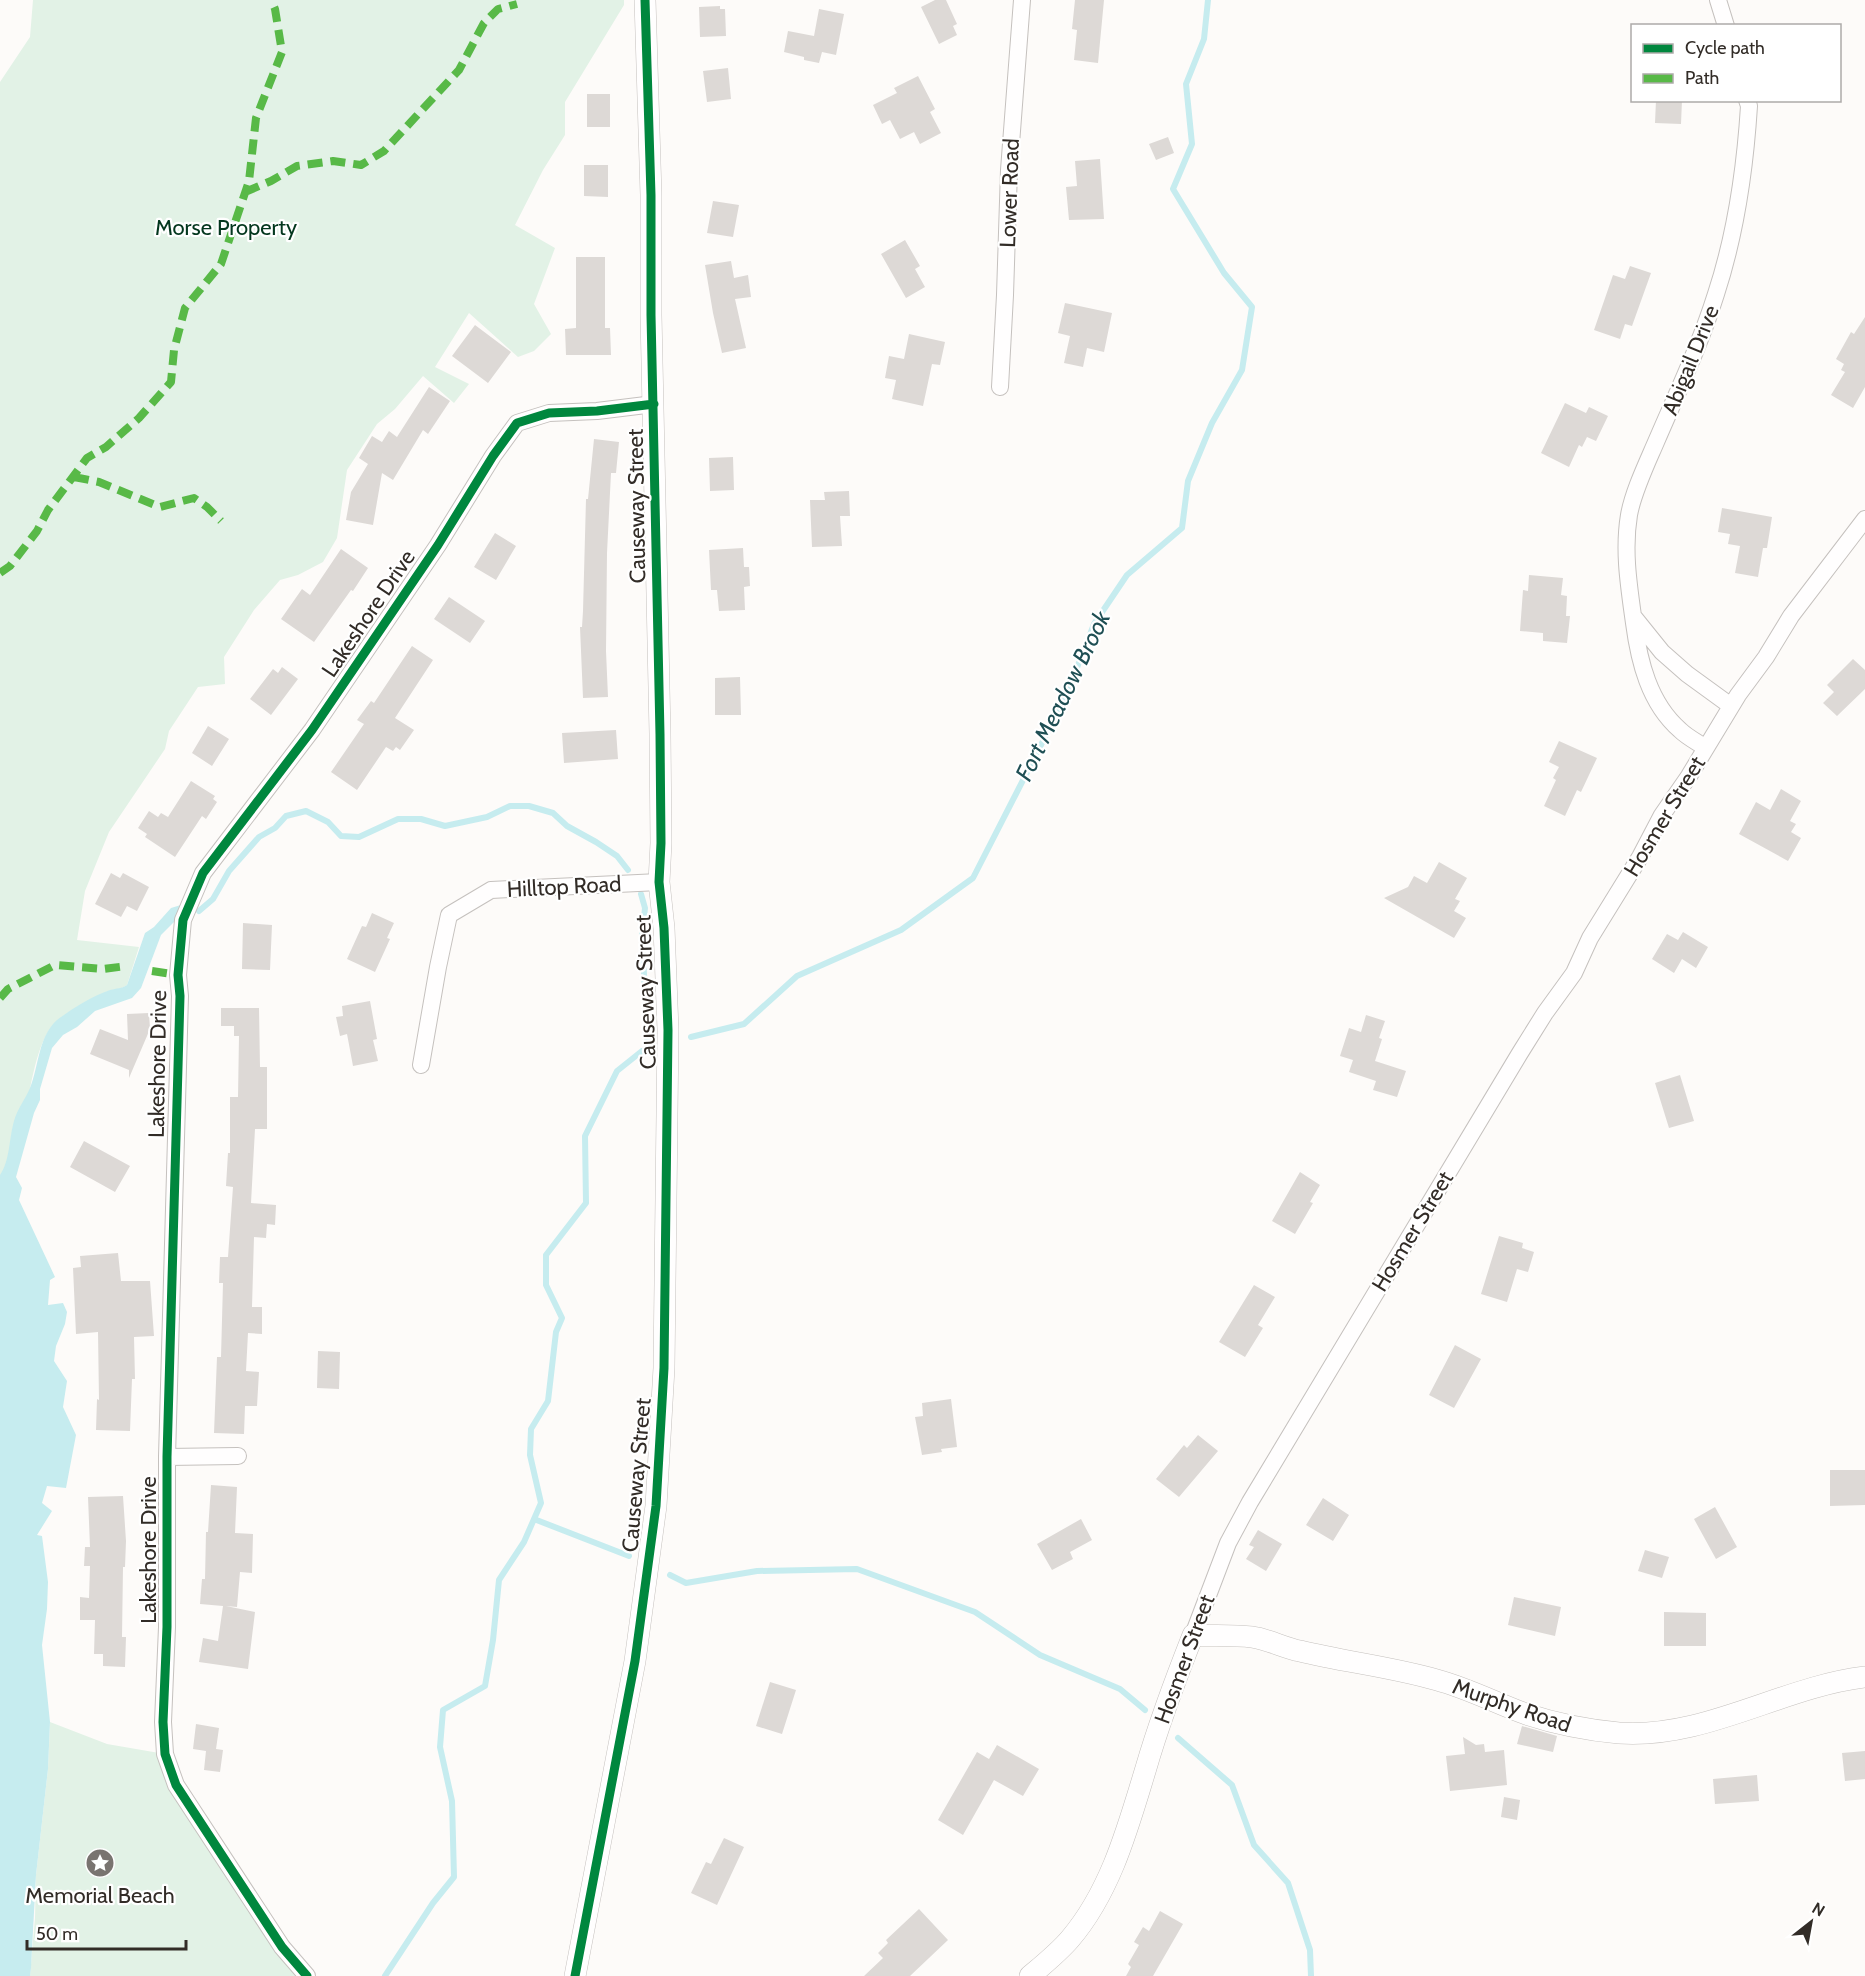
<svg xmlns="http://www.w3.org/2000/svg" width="1865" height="1976" font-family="Cabin,sans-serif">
	<rect width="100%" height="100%" fill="#fdfbf9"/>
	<path fill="#e2f2e6" d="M33,0H624V5L565,102V135L543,170L515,225L555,248L534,304L551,334L534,351L518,357L469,313L435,367L469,384L454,403L423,376L395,409L377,424L347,470L337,538L323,562L298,575L280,580L254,610L224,657L225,684L198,687L169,731L165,749L109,832L85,891L77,940L139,947L127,985C121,990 113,989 106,992C90,1000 73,1008 58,1020C31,1042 30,1112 17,1144C13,1155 6,1166 0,1177V82L30,37Z
		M50,1722L107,1744L165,1754L307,1976H30L35,1918L36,1875L48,1769Z"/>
	<path fill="#c6ecef" d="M184,904L177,919L161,935L141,988L132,998L95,1011L77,1027L63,1035L52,1048L40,1089V1100L34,1113L16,1177L22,1188L19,1200L55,1277L50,1280L48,1305L63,1303L67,1312L65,1324L56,1346L54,1361L67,1381L63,1407L76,1435L66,1488L47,1486L42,1503L52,1511L37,1535L42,1536L48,1582L47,1609L42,1645L50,1722L48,1769L36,1875L31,1968L30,1976H0V1175C10,1161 9,1138 14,1121C17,1109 25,1100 30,1088C39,1066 38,1037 57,1020C70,1010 94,995 110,990C117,988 121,989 127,985L145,933L154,927L171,908Z"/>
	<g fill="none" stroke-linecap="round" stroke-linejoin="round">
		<path stroke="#c6ecef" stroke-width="6" d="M641,894L645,908L642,936L648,1050
			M199,911L213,899L229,871L259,837L275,828L286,816L306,811L328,822L341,836L359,837L398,819H421L445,826L487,817L510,806H529L553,813L567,826L596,842L617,856L628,870
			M691,1037L744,1024L797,976L901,930L973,878L1066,696L1094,624L1127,575L1182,528L1188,481L1212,423L1242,370L1252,307L1224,273L1173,189L1192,144L1186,84L1204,39L1208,0
			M534,1519L629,1556
			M670,1575L686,1583L757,1571L857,1569L975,1612L1040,1655L1120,1689L1145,1710
			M1178,1738L1232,1785L1254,1845L1288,1883L1310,1950L1311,1976
			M385,1976L433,1903L454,1877L452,1801L440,1747L443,1710L485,1686L493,1640L499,1580L524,1542L541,1503L530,1455L531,1429L548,1401L556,1332L562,1318L546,1285V1255L586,1203L585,1136L617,1071L642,1051L652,1049"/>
	</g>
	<path fill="#ddd9d6" d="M935,0H946L957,24L953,26L957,35L939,44L921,7Z
		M1075,0H1104L1098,63L1074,60L1077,30L1072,29Z
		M720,6V9H725L726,36L700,37L699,7Z
		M819,9L844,14L836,55L822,52L819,63L804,60V57L784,52L788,31L814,36Z
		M728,68L731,99L707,102L703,71Z
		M918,76L935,109L930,112L941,133L920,144L914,132L900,139L890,120L882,124L873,105L897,93L894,88Z
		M587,94H610V127H587Z
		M1656,100H1682L1681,124L1655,123Z
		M1168,137L1174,153L1156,160L1149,144Z
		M1100,159L1104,219L1069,220L1066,187L1077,186L1075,161Z
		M584,165H608V197L584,196Z
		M713,201L739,205L733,237L707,233Z
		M905,240L920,266L915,269L925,287L906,298L881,254Z
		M576,257H605V328H610L611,355H566L565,329L576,328Z
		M731,261L734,278L748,275L751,297L735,299L746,348L722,353L713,313L705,265Z
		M1630,266L1651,273L1632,326L1625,324L1620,339L1594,330L1613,275L1625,279Z
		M1065,303L1112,313L1104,352L1087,348L1083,367L1064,363L1070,336L1058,333Z
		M1865,317V387L1853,408L1831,395L1845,372L1841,370L1844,364L1836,359L1851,332L1854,334Z
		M475,325L511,352L488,383L452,356Z
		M909,334L945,342L940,365L932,364L923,406L892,399L896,380L885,378L889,356L904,359Z
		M429,387L450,401L428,434L423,430L393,480L382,473L373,525L346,520L351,492L368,464L359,458L372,436L382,442L389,431L397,437Z
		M1565,403L1586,413L1589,407L1608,416L1596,441L1587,437L1582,447L1579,445L1569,467L1541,453Z
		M594,439L619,442L616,473H611L607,553L606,651L608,697L583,698L580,627H582L583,611L586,499H588Z
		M733,457L734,490L710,491L709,458Z
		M849,491L850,516H840L842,546L812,547L810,500H825L824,492Z
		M1722,508L1772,517L1767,548H1763L1758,577L1735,573L1740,546L1728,544L1730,534L1718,532Z
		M495,533L516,546L496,580L474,567Z
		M743,548L744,567H749L750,586L744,587L745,610L719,611L717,590H711L709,550Z
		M341,549L368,568L353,591L351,590L314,642L281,619L302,589L310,595Z
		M1529,575L1563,578L1561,595L1567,596L1566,616H1570L1567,643L1543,641V633L1520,631L1523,590L1528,591Z
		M449,597L485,621L470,643L434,619Z
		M412,646L433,660L395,718L414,730L400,750L396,747L393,751L386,747L357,790L331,772L364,724L357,720L371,701L374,703Z
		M1853,659L1865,670V689L1837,716L1823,703L1834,692L1827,685Z
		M282,667L298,679L271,715L250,699L273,669L278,673Z
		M740,677L741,715H715V678Z
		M208,726L229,739L212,766L192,753Z
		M616,730L618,759L564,763L562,733Z
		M1559,741L1597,758L1581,792L1577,790L1565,816L1544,806L1556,780L1553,778L1559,767L1549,762Z
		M191,781L215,796L213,799L217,802L206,819L202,816L175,857L145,837L147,834L138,828L149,811L158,817L161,813L168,817Z
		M1781,789L1801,801L1790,821L1796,824L1791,832L1801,838L1788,861L1739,834L1756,802L1770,810Z
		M1439,862L1467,878L1455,899L1460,901L1454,911L1466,918L1454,938L1384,898L1408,887L1414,876L1427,883Z
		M111,873L120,878L123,873L149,887L137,911L127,906L121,917L95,904Z
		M372,913L394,923L387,938L390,939L375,972L347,959L362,926L366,927Z
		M243,923L272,925L270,970L242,969Z
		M1683,932L1708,947L1696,968L1682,959L1674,973L1652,959L1667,934L1678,940Z
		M370,1001L377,1039L373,1040L378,1061L353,1066L347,1034L340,1036L336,1017L343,1016L342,1006Z
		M221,1008H259L260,1067H267V1129H255L251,1203L276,1205L275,1225L267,1224L266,1238L254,1237L252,1307H262V1334L248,1333L246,1371L259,1372L257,1406H245L244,1434L214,1433L217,1357H221L223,1283H219L220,1257H228L233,1187L226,1186L228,1153H230V1097H238L239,1036H234V1026H221Z
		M149,1013L150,1029L129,1078V1070L90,1054L100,1029L128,1040L127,1014Z
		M1366,1015L1385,1021L1379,1038L1382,1039L1375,1061L1406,1071L1397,1097L1373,1090L1376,1081L1349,1072L1353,1060L1340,1056L1349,1028L1361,1032Z
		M1680,1075L1694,1121L1669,1128L1655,1083Z
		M84,1141L130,1166L115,1192L70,1167Z
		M1300,1172L1320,1185L1310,1202L1313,1203L1295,1234L1272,1221Z
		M1499,1236L1523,1243L1522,1248L1534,1252L1528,1272L1517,1269L1507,1302L1481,1294Z
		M118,1253L121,1281H150L154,1336L134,1337L135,1379H132L130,1431L96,1430L97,1399L99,1400L98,1332L76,1334L73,1268L81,1267L80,1256Z
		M1254,1285L1275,1297L1258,1325L1263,1328L1245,1357L1219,1342Z
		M1455,1345L1481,1359L1454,1408L1429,1395Z
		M318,1351L340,1352L339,1389L317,1388Z
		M951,1399L957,1447L941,1449L942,1452L922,1455L915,1417L923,1416L922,1403Z
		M1198,1435L1218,1451L1179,1497L1156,1479L1184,1445L1187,1448Z
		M1830,1470H1865V1505L1830,1506Z
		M211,1485L237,1487L235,1533L253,1534L252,1573L240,1572L237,1607L226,1606L255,1612L248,1669L199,1662L203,1638L218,1641L223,1606L200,1604L202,1579H205L206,1532H208Z
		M123,1496L126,1541L125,1567H123L122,1637H126L125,1667L103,1666V1654H94L95,1620H80V1597L89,1598L90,1566H84L85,1547H90L88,1497Z
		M1323,1498L1349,1515L1333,1541L1306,1525Z
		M1715,1507L1737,1547L1716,1559L1694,1519Z
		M1081,1519L1092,1540L1070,1552L1073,1559L1052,1570L1037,1544Z
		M1258,1530L1282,1544L1266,1571L1246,1559L1254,1547L1249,1545Z
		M1645,1550L1669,1557L1662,1578L1638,1571Z
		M1514,1597L1561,1607L1555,1636L1508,1625Z
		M1664,1612L1706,1613V1646H1664Z
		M770,1682L796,1690L782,1734L756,1726Z
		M196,1724L219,1728L216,1749L223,1750L220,1772L204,1770L206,1751L193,1749Z
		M1522,1726L1557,1736L1553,1752L1517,1744Z
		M1463,1737L1476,1745L1484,1744L1485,1752L1504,1750L1507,1785L1450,1791L1446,1756L1465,1754Z
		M997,1745L1039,1769L1023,1796L994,1780L963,1835L938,1820L977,1752L989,1759Z
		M1865,1751V1779L1845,1781L1842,1753Z
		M1757,1775L1759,1801L1715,1804L1713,1779Z
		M1504,1797L1520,1800L1517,1820L1501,1817Z
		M724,1838L744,1847L717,1905L691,1893L706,1862L711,1864Z
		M919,1909L948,1940L910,1976H864L883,1958L878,1953L888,1943L886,1940Z
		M1160,1911L1183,1924L1153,1976H1126L1131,1967L1128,1964L1139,1945L1134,1942L1143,1927L1149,1931Z"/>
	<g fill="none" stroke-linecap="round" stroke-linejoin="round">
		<g stroke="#c5c1be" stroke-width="18">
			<path id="minor" d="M1718,0L1726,26
				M1000,387L1005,295L1009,170L1022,0
				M1633,616L1662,652L1687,674L1731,706
				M1706,748C1697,742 1687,737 1680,730C1649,703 1639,661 1634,623C1629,587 1623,551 1629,515C1633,492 1647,463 1656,442C1677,393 1700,345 1716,294C1736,233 1745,170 1749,106L1747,100
				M421,1065L438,967L449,915L491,890L659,882
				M167,1457L238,1456
				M1193,1635L1228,1543L1250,1502L1520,1053L1545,1013L1574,973L1590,938L1640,857L1662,815L1689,776L1738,695L1766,657L1791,616L1865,519
				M307,1976L282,1947L176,1785L165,1754L163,1722L167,1627V1457L180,996L178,975L183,920L203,873L312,730L438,545L493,456L517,423L549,413L597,411L654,404"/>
		</g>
		<g stroke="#c5c1be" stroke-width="22">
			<path id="tertiary" d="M575,1976L635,1661L656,1506L664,1368L668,1030L664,928L659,882L661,843L660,734L651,315V195L645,0
				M1030,1976C1043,1965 1059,1952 1070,1939C1111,1891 1128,1827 1146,1768C1159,1723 1176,1678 1193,1635C1213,1636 1233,1635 1252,1637C1268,1639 1284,1648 1300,1651C1345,1662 1392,1667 1437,1680C1467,1688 1496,1703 1526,1714C1556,1724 1587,1730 1619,1733C1706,1739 1781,1687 1865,1677"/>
		</g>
		<use href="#minor" stroke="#fffefe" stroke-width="16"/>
		<use href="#tertiary" stroke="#fffefe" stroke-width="21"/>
		<path stroke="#58b947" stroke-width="8" stroke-dasharray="15 8" stroke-linecap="butt" d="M245,192L271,181L297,166L333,161L361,165L384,151L459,70L484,23L498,9L517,4
			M74,477L99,482L160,507L194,498L207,507L221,521
			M0,573L10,566L37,531L48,510L87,458L106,447L139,418L171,382L174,350L185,308L221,264L249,181L256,118L282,52L275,9L271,0
			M152,971L178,975
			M0,998L8,989L55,965L103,969L127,966"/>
		<g stroke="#fff" stroke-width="13">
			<path id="cycleway" d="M307,1976L282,1947L176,1785L165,1754L163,1722L167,1627V1457L180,996L178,975L183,920L203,873L312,730L438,545L493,456L517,423L549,413L597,411L654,404
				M575,1976L635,1661L656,1506L664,1368L668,1030L664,928L659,882L661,843L660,734L651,315V195L645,0"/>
		</g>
		<use href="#cycleway" stroke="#00873e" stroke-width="9"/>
	</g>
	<defs>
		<g id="sight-disc" transform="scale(1.5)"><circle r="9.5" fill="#797470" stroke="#fff"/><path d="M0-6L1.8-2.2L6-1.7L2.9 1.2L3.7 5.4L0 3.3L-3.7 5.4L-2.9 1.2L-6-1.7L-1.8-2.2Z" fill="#fff"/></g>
	</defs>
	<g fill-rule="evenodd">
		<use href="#sight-disc" x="100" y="1863"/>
	</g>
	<g text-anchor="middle" stroke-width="4.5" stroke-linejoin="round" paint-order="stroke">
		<g font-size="22" fill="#322c27" stroke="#fff">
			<text transform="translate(1009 193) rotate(-88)" y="8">Lower Road</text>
			<text transform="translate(1690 360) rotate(-68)" y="8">Abigail Drive</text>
			<text transform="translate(636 506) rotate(-91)" y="8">Causeway Street</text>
			<text transform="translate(368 613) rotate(-56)" y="8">Lakeshore Drive</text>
			<text transform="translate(1664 816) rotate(-59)" y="8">Hosmer Street</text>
			<text transform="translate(564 886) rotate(-3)" y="8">Hilltop Road</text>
			<text transform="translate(645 992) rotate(-92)" y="8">Causeway Street</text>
			<text transform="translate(157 1064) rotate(-89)" y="8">Lakeshore Drive</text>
			<text transform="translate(1412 1231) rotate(-59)" y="8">Hosmer Street</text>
			<text transform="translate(636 1475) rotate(-85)" y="8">Causeway Street</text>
			<text transform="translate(148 1550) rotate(-90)" y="8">Lakeshore Drive</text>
			<text transform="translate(1184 1659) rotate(-70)" y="8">Hosmer Street</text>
			<text transform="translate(1512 1705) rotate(19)" y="8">Murphy Road</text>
		</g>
		<g font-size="22" fill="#03371e" stroke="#fff">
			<text x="226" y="235">Morse Property</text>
		</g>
		<g font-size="22" fill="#322c27" stroke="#fff">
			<text x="100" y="1903">Memorial Beach</text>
		</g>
		<g font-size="24" font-style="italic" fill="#1f4f54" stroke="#fff">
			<text transform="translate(1063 696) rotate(-64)" y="8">Fort Meadow Brook</text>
		</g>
	</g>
	<rect x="1631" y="24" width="210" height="78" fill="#ffffff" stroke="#adaba9" stroke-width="1.5"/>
	<rect x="1643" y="44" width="30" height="9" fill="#00873e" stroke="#adaba9" stroke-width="1.5"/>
	<text x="1685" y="54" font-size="18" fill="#322c27">Cycle path</text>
	<rect x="1643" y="74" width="30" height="9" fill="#58b947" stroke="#adaba9" stroke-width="1.5"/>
	<text x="1685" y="84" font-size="18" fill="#322c27">Path</text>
	<g transform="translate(1811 1922) rotate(31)" stroke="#ffffff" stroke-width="4.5" paint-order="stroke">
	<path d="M0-4.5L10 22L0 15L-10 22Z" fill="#322c27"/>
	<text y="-9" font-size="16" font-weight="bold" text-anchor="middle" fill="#322c27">N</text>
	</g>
	<path d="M27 1940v9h159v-9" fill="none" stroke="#322c27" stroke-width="3"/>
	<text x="36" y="1940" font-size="18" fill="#322c27" stroke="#ffffff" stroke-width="4.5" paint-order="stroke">50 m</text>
</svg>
